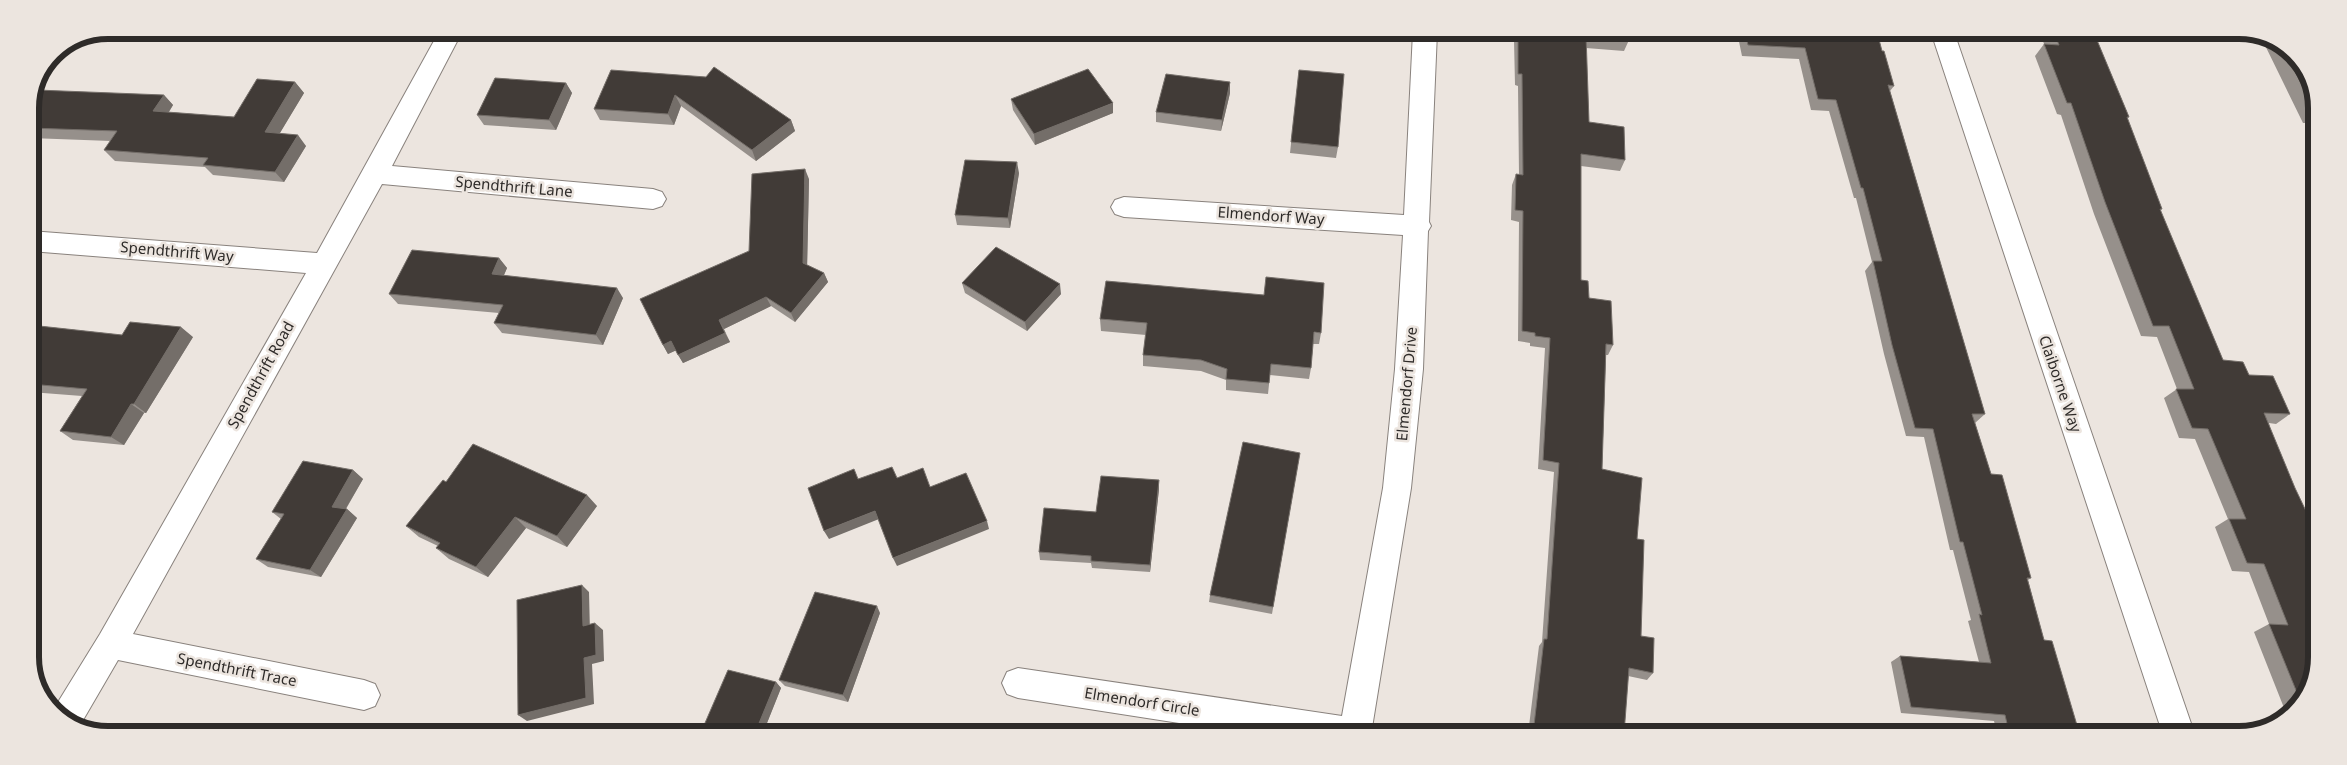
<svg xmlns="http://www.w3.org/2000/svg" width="2347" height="765" font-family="'Noto Sans',sans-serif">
	<rect width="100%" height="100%" fill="#ece5df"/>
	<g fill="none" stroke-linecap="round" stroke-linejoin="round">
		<g stroke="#89827d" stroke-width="2">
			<path id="minor" d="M440,30H463L392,166L653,189L662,192L666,199L662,206L653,209L382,184L133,634L364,680L375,684L380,695L375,706L364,710L118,660L79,727L54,710L55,707L100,634L306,273L30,251V231L317,253Z
				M1413,32H1437L1429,222L1431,226L1428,231L1423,369L1411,488L1371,734H1250L1018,698L1007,694L1002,683L1007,672L1018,668L1342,716L1383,488L1395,369L1403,235L1124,217L1115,214L1111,207L1115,200L1124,197L1404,215Z
				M1931,32H1954L2195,735H2163Z"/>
		</g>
		<use href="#minor" fill="#fff" fill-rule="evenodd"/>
	</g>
	<path fill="#96908b" d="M1517,32H1628L1629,40L1624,51L1586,48L1589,122L1625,160L1620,171L1581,166V280L1589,298L1613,345L1608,355H1606L1602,469L1637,539L1641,636L1653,673L1647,680L1628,676L1624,734H1528L1539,646L1542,642L1554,472L1538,469L1545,348L1530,346V343L1518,341L1519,222L1511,220L1512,185L1516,174L1519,175L1518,86L1515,85L1514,40Z
		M1737,32H1877L1882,51L1894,86L1890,91L1985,414L1975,423L1991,474L2031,578L2028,580L2044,640L2079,732L2073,735H2017L1997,733L1994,721L1901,713L1891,662L1900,656L1979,662L1968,621L1971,620L1953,550H1950L1924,437L1906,436L1884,354L1865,271L1872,262L1856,198H1854L1829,111L1811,110L1799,59L1742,56Z
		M2040,32L2094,33L2129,117L2127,119L2162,209L2160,211L2223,360L2249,375L2290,414L2276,424L2269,423L2314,678L2288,718L2254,632L2269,624L2249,572L2232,571L2215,527L2228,519L2195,439L2179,438L2164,398L2177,389L2157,337L2141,336L2094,214L2061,115L2057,114L2035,56L2044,44Z
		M2259,33L2298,57L2317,102V140L2308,123H2303Z
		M1299,70L1338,147L1336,158L1290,153Z
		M706,77L791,120L795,131L756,161L681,106L674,125L600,120L594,109Z
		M295,82L304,93L279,134L306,146L284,182L213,175L205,167L115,161L104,150L111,141L30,138V107L164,95L173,105L169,112L234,117Z
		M1230,82V93L1221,131L1156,122V112Z
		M566,83L572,93L556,130L484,125L477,115Z
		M1011,99L1113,113L1035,145L1013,110Z
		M1019,173L1010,228L957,225L955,215Z
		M809,179L807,265L824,273L828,282L795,322L771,306L724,329L730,342L683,363L676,350L668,354L663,345L749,251Z
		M499,258L507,268L504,275L623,298L603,345L502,333L494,323L499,313L398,304L389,294Z
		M962,283L1061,294L1027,331L965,293Z
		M1100,319L1321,333L1319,344H1313L1311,368L1309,379L1270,375L1268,394L1226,390V380L1201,371L1143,366V355L1146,335L1101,331Z
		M30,325L122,335L193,337L146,413H144L124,445L73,440L60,431L82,396L30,392Z
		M1300,453L1272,614L1209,602L1210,595Z
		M353,470L363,479L346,509H347L357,518L321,577L268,567L256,559L281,519L272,512Z
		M1159,480V489L1150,572L1092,568L1091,563L1040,560L1039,552L1096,512Z
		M446,482L597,506L567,547L526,528L488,577L449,559L436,548L438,546L419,537L406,526Z
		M880,613L848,702L785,686L779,680Z
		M776,682L781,688L763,733H729L712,729L705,723Z"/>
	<path fill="#746e69" d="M295,82L304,93L274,143L265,132Z
		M1230,82V93L1221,131L1222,120Z
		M566,83L572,93L556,130L549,120Z
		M164,95L173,105L163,121L153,111Z
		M675,95L681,106L674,125L668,114Z
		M1113,103V113L1035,145L1034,134Z
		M791,120L795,131L756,161L752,150Z
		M298,135L306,146L284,182L275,172Z
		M1017,162L1019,173L1010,228L1008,218Z
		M805,169L809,179L807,272L803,263Z
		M499,258L507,268L500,284L492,274Z
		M824,273L828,282L795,322L791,313Z
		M1060,284L1061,294L1027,331L1025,322Z
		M617,288L623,298L603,345L596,335Z
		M766,297L771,306L724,329L719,320Z
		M181,327L193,337L146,413L134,404Z
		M725,333L730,342L683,363L678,355Z
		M671,341L677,350L668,354L663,345Z
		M131,404L144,413L124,445L111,437Z
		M353,470L363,479L342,515L332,507Z
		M1159,480V489L1150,572V565Z
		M587,495L597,506L567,547L557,536Z
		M347,509L357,518L321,577L310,570Z
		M875,511L879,519L829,539L824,531Z
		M515,517L526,528L488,577L476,567Z
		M987,521L989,529L897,566L893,558Z
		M582,585L589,592L590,633L583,626Z
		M877,606L880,613L848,702L843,695Z
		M595,623L603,630L604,661L592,664L594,704L527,721L518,715L584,658Z
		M776,682L781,688L763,733H755Z"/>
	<path fill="#413b37" stroke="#746e69" d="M1518,32H1628L1629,40L1586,35L1589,122L1624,127L1625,160L1581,154V280L1588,281L1589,298L1611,301L1613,345L1606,344L1602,469L1642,478L1637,539L1644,540L1641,636L1654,638L1653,673L1629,668L1624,734H1533L1544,639H1547L1559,463L1543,460L1550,338L1535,336V333L1522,331L1523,211L1515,210L1516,174L1523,175L1522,74H1518Z
		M1745,32H1877L1882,51H1884L1894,86L1888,85L1985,414H1972L1991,474L2002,475L2031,578H2027L2044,640L2052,641L2079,732L2008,728L2005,715L1911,707L1900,656L1991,663L1979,614L1982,615L1963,542H1960L1933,429L1915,428L1892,345L1873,261H1882L1863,188H1861L1836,100L1818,99L1805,48L1748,45Z
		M2054,32L2094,33L2129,117H2127L2162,209H2160L2223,360L2243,362L2249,375L2273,376L2290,414L2264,413L2295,488L2315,530L2314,678L2300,700L2269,624L2288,625L2264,564L2247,563L2229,519H2246L2208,429L2192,428L2176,389H2194L2169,326H2153L2105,202L2071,103H2067L2044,44L2059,45Z
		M2283,47L2298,57L2317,102V112H2315Z
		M714,67L791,120L752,150L675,95L668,114L594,109L611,70L706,77Z
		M1088,69L1113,103L1034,134L1011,99Z
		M1299,70L1344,74L1338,147L1291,142Z
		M1166,74L1230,82L1222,120L1156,112Z
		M495,78L566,83L549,120L477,115Z
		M257,79L295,82L265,132L298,135L275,172L203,165L208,158L104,150L117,131L30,128V107L37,90L164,95L153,111L234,117Z
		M965,160L1017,162L1008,218L955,215Z
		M805,169L803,263L824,273L791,313L766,297L719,320L725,333L678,355L671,341L663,345L640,299L749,251L752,174Z
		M996,247L1060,284L1025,322L962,283Z
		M412,250L499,258L492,274L617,288L596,335L494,323L503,305L389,294Z
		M1266,277L1324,283L1321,333L1314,332L1311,368L1271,364L1269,383L1226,379L1227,369L1201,360L1143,355L1147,323L1100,319L1106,281L1264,295Z
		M130,322L181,327L134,404H131L111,437L60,431L87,389L30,384V325L122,335Z
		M1243,442L1300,453L1273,607L1210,595Z
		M473,444L587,495L557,536L515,517L476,567L436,548L440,543L406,526L443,480L446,482Z
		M303,461L353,470L332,507L347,509L310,570L256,559L284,514L272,512Z
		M892,467L897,478L923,468L930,487L966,473L987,521L893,558L875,511L824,531L808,488L854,469L858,479Z
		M1101,476L1159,480L1150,565L1091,561V556L1039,552L1044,508L1096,512Z
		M582,585L583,626L595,623L596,655L584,658L586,698L518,715L517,600Z
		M815,592L877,606L843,695L779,680Z
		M728,670L776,682L755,733H746L705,723Z"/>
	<g text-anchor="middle" stroke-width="5" stroke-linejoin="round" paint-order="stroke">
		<g font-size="15" fill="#2e2b29" stroke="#ece5df">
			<text transform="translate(514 187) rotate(5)" y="5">Spendthrift Lane</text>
			<text transform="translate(1271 216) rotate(4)" y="5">Elmendorf Way</text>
			<text transform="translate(177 252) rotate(5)" y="5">Spendthrift Way</text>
			<text transform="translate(261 375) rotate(-61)" y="5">Spendthrift Road</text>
			<text transform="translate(1407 384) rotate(-85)" y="5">Elmendorf Drive</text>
			<text transform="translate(2060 384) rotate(71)" y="5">Claiborne Way</text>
			<text transform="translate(237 670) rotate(11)" y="5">Spendthrift Trace</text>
			<text transform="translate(1142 702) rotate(9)" y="5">Elmendorf Circle</text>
		</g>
	</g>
	<path d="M0 0H2347V765H0ZM108 39H2239A69 69 0 0 1 2308 108V657A69 69 0 0 1 2239 726H108A69 69 0 0 1 39 657V108A69 69 0 0 1 108 39Z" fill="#ece5df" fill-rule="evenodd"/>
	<path fill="none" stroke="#2e2b29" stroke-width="6" d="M108 39H2239A69 69 0 0 1 2308 108V657A69 69 0 0 1 2239 726H108A69 69 0 0 1 39 657V108A69 69 0 0 1 108 39Z"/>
</svg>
